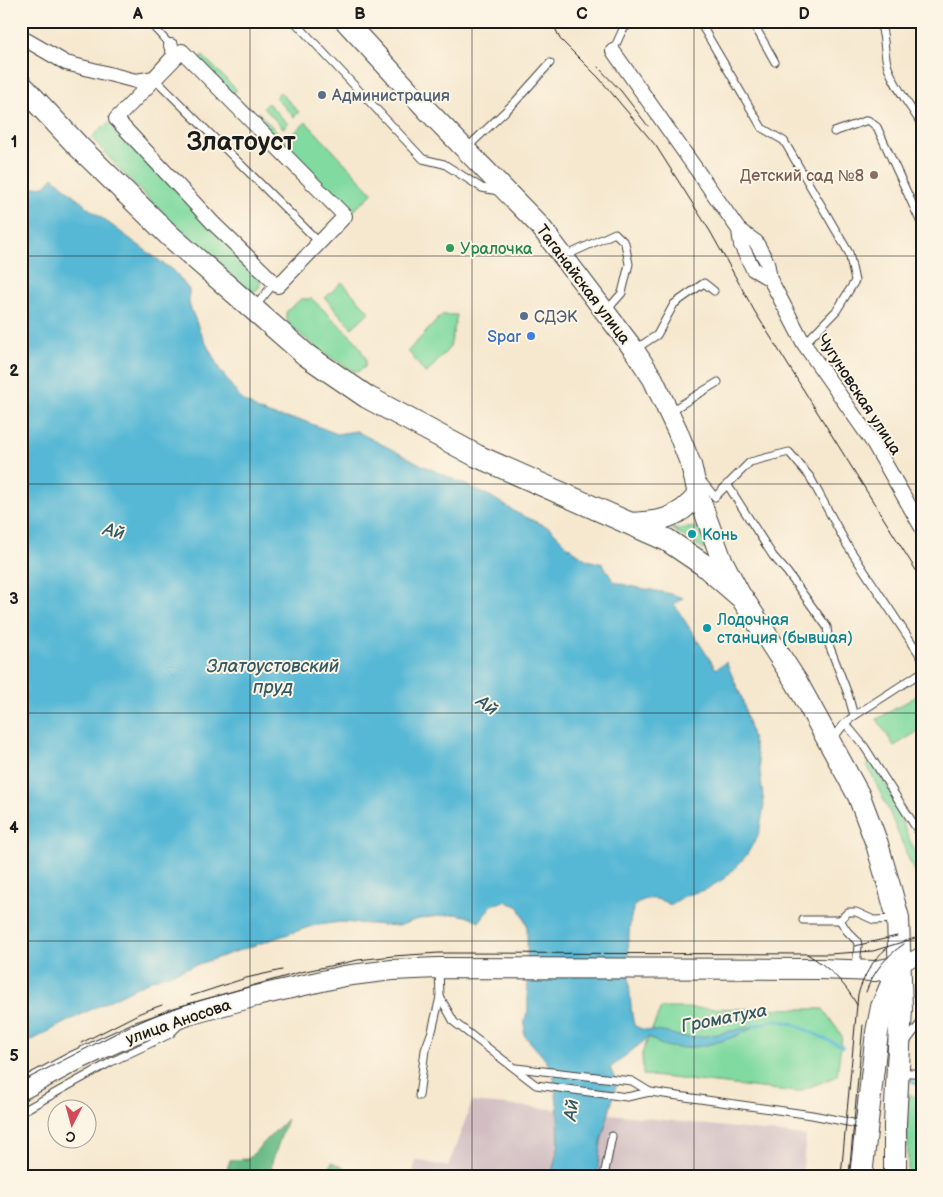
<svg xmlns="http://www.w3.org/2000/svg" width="943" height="1197" viewBox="0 0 943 1197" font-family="'Balsamiq Sans',sans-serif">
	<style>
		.industrial { fill: #d2bec2 }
		.green { fill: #81daa0; stroke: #4e7b5e }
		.forest { fill: #68ba86; stroke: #426b51 }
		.water { fill: #57b8d5; stroke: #3a6a78 }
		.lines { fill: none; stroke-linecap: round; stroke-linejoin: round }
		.stream { stroke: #57b8d5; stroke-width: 3 }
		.lane-casing { stroke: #3d3b37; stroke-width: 9 }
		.street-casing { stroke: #3d3b37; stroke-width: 16 }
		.secondary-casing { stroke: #3d3b37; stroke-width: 22 }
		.primary-casing { stroke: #3d3b37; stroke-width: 24 }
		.lane { stroke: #fff; stroke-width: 7 }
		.street { stroke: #fff; stroke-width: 14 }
		.secondary { stroke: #fff; stroke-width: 20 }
		.primary { stroke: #fff; stroke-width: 22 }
		.tram { stroke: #1c1c1c; stroke-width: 1 }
		.grid { fill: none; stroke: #1c1c1c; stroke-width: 1; stroke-opacity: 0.55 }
		.service-dot { fill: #5c6f8a; stroke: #fcf5e5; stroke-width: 2 }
		.education-dot { fill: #8d6e63; stroke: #fcf5e5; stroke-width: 2 }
		.leisure-dot { fill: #2e9e5b; stroke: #fcf5e5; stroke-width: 2 }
		.shop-dot { fill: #3f7fe0; stroke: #fcf5e5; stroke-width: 2 }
		.culture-dot { fill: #0f9aa8; stroke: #fcf5e5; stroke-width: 2 }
		.labels { text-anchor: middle; stroke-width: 4; stroke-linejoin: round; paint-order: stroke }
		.service-label { font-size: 16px; fill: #4e5e75; stroke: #fcf5e5; text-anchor: start }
		.education-label { font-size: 16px; fill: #785e54; stroke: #fcf5e5; text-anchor: end }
		.leisure-label { font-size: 16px; fill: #27864d; stroke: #fcf5e5; text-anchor: start }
		.street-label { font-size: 16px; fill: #1c1c1c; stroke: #fcf5e5 }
		.shop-label { font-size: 16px; fill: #366cbe; stroke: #fcf5e5; text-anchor: end }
		.culture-label { font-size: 16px; fill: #0d838f; stroke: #fcf5e5; text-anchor: start }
		.water-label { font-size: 18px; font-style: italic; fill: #345a66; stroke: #fcf5e5 }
		.town-label { font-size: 26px; font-weight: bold; fill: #1c1c1c; stroke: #fcf5e5 }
		.neatline { fill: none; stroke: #1c1c1c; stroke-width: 2 }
		.grid-label { font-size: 16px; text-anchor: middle; font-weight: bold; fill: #1c1c1c }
	</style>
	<rect width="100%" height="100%" fill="#fcf5e5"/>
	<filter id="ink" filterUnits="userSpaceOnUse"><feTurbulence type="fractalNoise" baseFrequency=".02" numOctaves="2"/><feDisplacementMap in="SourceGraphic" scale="10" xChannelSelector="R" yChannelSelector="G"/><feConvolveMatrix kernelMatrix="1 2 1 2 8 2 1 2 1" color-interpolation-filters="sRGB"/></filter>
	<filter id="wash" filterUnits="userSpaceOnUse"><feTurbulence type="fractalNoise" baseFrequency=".0096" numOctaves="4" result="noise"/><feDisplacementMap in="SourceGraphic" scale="20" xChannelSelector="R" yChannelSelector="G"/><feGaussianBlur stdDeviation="1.12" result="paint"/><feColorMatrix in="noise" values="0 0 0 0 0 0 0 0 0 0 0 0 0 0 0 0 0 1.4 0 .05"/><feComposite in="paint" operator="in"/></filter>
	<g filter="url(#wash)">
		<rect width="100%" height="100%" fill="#f6e8cf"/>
		<path class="industrial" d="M472 1102 620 1115 806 1136 802 1176H412L416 1160 448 1167Z"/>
		<g class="green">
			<path d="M203 56 237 90 232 94 198 60Z"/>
			<path d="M280 92 299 112 294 117 275 97Z"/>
			<path d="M268 103 288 124 283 128 263 107Z"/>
			<path d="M258 112 278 133 274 137 254 116Z"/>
			<path d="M306 122 373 193 349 215 281 145Z"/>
			<path d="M110 123 115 125 261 278 259 288 255 291H249C194 243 139 194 92 138L101 128Z"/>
			<path d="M342 282 369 312 352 328 325 298Z"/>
			<path d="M301 299H312L356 341 366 359 365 367 357 372C342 367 299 336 289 324 287 321 286 316 286 312Z"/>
			<path d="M442 315H457L450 347 426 374 408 351Z"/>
			<path d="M699 527 709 552 672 529Z"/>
			<path d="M922 693V729L894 746 877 719Z"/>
			<path d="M872 761 886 784 922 869V891L889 811 867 765Z"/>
			<path d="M661 1008 823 1009 842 1036 837 1076 797 1092 643 1075 642 1053Z"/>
			<path d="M907 1093 922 1100V1176H908Z"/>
		</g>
		<g class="forest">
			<path d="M287 1119 272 1162 271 1176H225L230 1160 248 1159Z"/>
			<path d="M332 1162 359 1176H326Z"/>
		</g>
		<path class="water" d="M53 177 87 207 176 273 189 290V304L201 334 220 370 241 399 260 411 275 416 304 421 337 434 356 431 424 466 490 496 517 513 550 528 570 548 587 560 603 564 613 581C636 590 660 589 683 598L674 604 716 669 726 662 742 698 759 763 764 806 759 833 746 856 725 878 705 890 686 895 670 905C660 898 644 895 635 906 624 920 629 1007 634 1025 644 1032 652 1030 663 1032 671 1033 678 1037 686 1037 708 1038 732 1030 755 1026 734 1040 687 1054 662 1045 658 1044 653 1039 649 1037L610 1068 617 1083 601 1142 597 1176H551L559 1144 558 1111 554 1078 546 1060 524 1035C525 1026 524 1018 528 1011L527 925 519 907 505 901 492 905 479 922 466 916 456 914 424 918 411 921 399 926 340 922 312 926 151 980 70 1020 21 1046V189L45 186Z"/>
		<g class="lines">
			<g class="stream">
				<path d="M753 1026 777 1020 793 1024 843 1047"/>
				<path d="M911 1081 922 1086"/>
			</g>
		</g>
	</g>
	<g filter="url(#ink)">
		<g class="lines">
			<defs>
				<g id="lane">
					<path d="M148 21 171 46"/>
					<path d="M294 21 423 159 444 164 482 188 498 191"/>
					<path d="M699 21 762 128 784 141 849 253 855 281 837 310 804 344"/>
					<path d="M752 21 775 62"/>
					<path d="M878 21C886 30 883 53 888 67 895 87 910 106 922 125"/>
					<path d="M613 51 623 29 634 21"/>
					<path d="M154 78 317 240 313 243"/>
					<path d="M834 132 868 120 877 127 922 225"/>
					<path d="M468 149 474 141 515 102 550 63"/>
					<path d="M565 256 615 233 625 243 629 264 622 293 607 310"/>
					<path d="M254 308 276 281"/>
					<path d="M634 350 657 335 674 304 704 283 714 291"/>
					<path d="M669 412 718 382"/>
					<path d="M702 481 715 497 750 462 789 452 810 477 847 545 922 658"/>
					<path d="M727 484 773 556 787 572 827 627 829 645 848 694 854 716"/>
					<path d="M845 723 864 746 922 837"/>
					<path d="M832 740 845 723 854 716 922 672"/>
					<path d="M803 920H840L848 912H856L874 920 895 919"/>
					<path d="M840 920 847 931 857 941 858 945 856 968"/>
					<path d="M440 997 454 1022 536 1085 627 1097 650 1092 812 1115 863 1125"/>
					<path d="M906 1042 922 1021"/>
					<path d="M516 1068 632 1081 650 1092"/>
					<path d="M901 1072 922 1074"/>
					<path d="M419 1096 425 1050 432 1031 440 997 439 969"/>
					<path d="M21 1112 111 1062 170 1034 179 1025"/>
					<path d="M604 1176 612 1136"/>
				</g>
				<g id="street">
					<path d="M21 37 66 63 136 81 154 78 175 55 171 46"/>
					<path d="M182 51 345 216 278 286 213 223 116 119Z"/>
					<path d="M613 51 739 230 741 245 753 269 770 279 804 344 874 444 922 528"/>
					<path d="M739 230 756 242 767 262 770 279"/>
					<path d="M899 966 922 954"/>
				</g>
				<g id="secondary">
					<path d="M345 21 428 111 540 226 634 350 653 379 677 430 691 465 698 494 721 558 740 594"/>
					<path d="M626 523C657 522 679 520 698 494"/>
					<path d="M21 1090 75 1061 136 1033 188 1015 256 996 344 976 392 970 438 968 819 969 875 971 899 966"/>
				</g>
				<g id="primary">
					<path d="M21 85 78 146 170 236 306 355 367 397 477 456 667 540 704 565 742 598 797 683 859 796 877 844 890 889 898 918 901 1009 895 1124V1176"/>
					<path d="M861 1176 877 1032 882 1007 897 972"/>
				</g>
			</defs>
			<use href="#lane" class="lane-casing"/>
			<use href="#street" class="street-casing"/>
			<use href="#secondary" class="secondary-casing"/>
			<use href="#primary" class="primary-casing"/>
			<use href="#lane" class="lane"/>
			<use href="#street" class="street"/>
			<use href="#secondary" class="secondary"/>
			<use href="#primary" class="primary"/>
			<g class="tram">
				<path d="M552 21 560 39 599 78 656 146 710 231 755 312 922 580"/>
				<path d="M598 67 621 91 648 126"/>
				<path d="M855 946 897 936"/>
				<path d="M807 954C829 967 845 983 857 1005"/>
				<path d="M866 992C873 972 886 956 904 944"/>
				<path d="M191 996 246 978 282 970"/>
				<path d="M81 1043 140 1013 162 1005"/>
				<path d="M21 1082 128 1027 170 1009 301 972 358 960 393 956 439 953 829 954 873 951 922 936"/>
				<path d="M841 1176 858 994C864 976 872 960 887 948"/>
				<path d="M849 1176 863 1025"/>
			</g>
		</g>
	</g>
	<path class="grid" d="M250 21V1176M472 21V1176M694 21V1176M21 256H922M21 484H922M21 713H922M21 941H922"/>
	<g class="service-dot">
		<circle cx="322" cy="95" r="5"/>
		<circle cx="524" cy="316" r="5"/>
	</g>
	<circle class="education-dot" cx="874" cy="175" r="5"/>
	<circle class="leisure-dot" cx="450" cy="248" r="5"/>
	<circle class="shop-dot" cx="531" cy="336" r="5"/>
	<g class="culture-dot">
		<circle cx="692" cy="534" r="5"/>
		<circle cx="707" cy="628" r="5"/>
	</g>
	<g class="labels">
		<g class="service-label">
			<text x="332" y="101">Администрация</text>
			<text x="534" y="322">СДЭК</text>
		</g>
		<g class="education-label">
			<text x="864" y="181">Детский сад №8</text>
		</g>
		<g class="leisure-label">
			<text x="460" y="254">Уралочка</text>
		</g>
		<g class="street-label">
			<text transform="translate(584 284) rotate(53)" y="6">Таганайская улица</text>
			<text transform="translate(860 394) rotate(57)" y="6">Чугуновская улица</text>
			<text transform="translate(178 1021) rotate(-19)" y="6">улица Аносова</text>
		</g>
		<g class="shop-label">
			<text x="521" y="342">Spar</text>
		</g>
		<g class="culture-label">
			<text x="702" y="540">Конь</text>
			<text x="717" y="625">Лодочная<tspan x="717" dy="18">станция (бывшая)</tspan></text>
		</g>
		<g class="water-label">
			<text transform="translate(114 531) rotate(14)" y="6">Ай</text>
			<text x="273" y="672">Златоустовский<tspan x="273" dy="21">пруд</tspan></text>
			<text transform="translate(487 705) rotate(37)" y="6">Ай</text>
			<text transform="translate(724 1018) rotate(-11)" y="6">Громатуха</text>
			<text transform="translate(571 1110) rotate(-83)" y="6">Ай</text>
		</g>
		<g class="town-label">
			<text x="241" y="150">Златоуст</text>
		</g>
	</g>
	<rect width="943" height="1197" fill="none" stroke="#fcf5e5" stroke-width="55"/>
	<g transform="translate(72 1124) rotate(186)"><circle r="24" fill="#fcf5e5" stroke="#a29e95"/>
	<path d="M0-4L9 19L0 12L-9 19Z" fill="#d1495b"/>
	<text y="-8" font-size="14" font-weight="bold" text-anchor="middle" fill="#1c1c1c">С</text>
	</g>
	<rect x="28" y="28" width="888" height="1142" class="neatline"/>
	<g class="grid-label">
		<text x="138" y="19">A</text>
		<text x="360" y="19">B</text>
		<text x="582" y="19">C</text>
		<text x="804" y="19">D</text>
		<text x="14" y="147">1</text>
		<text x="14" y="376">2</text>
		<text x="14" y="604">3</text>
		<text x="14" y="833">4</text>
		<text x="14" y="1061">5</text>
	</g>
</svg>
